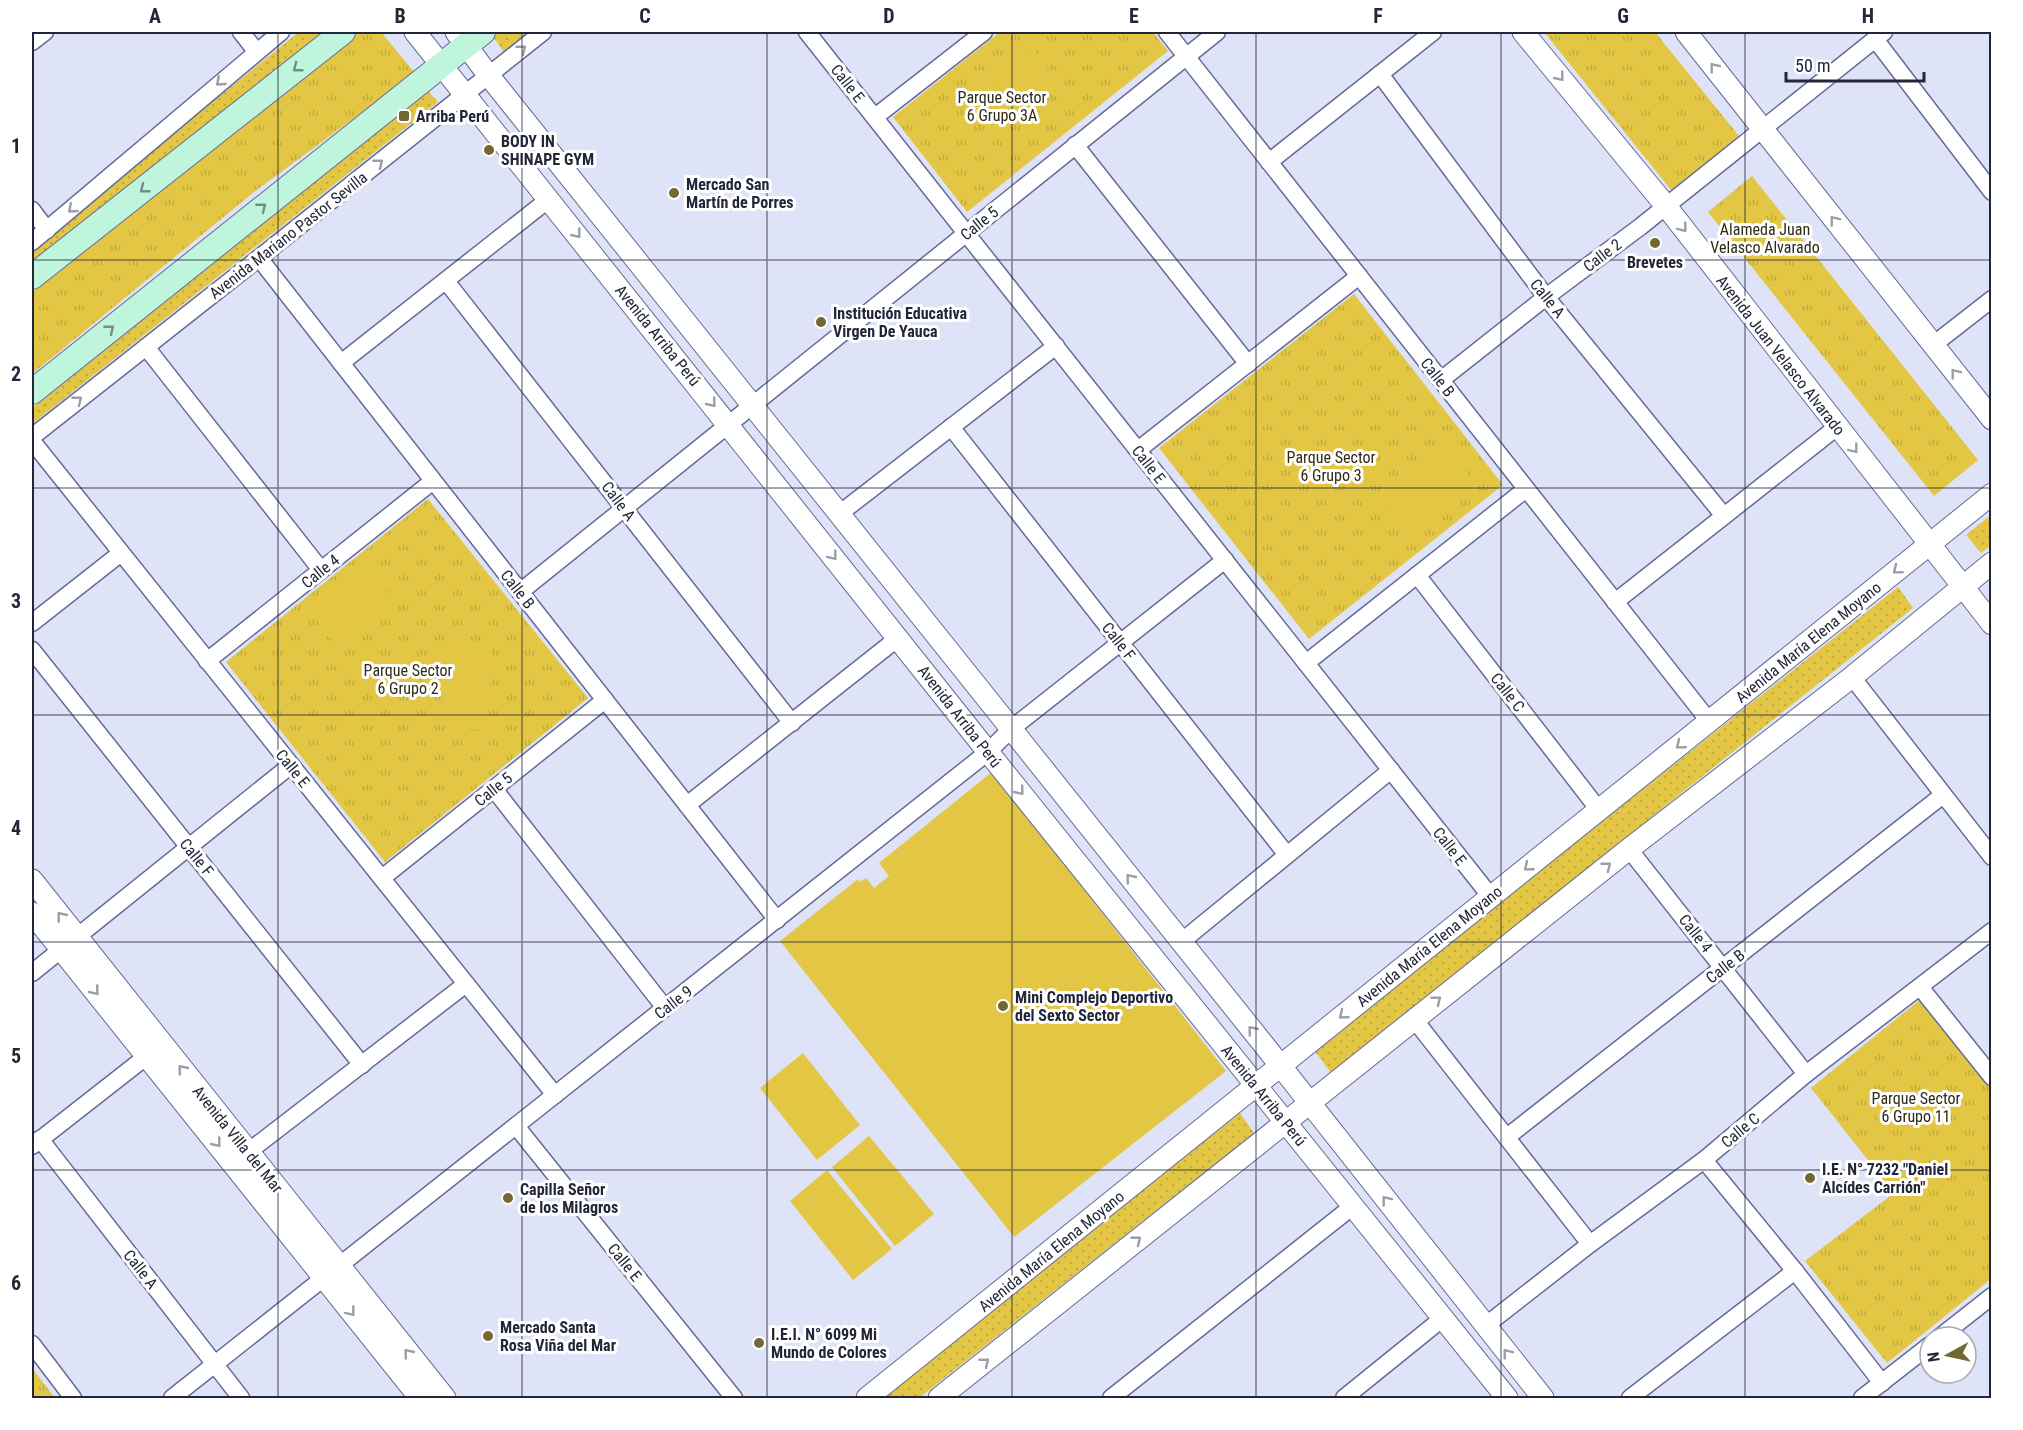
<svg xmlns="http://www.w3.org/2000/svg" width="2023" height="1430" viewBox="0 0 2023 1430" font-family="'Roboto Condensed',sans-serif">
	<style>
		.grass { fill: url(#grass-dots) }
		.park { fill: url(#park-tufts) }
		.pitch { fill: #e3c744 }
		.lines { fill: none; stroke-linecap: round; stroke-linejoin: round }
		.minor-casing { stroke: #646b97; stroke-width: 19 }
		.tertiary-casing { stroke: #646b97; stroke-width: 23 }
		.secondary-casing { stroke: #646b97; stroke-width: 26 }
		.minor { stroke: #fff; stroke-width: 16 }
		.tertiary { stroke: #fff; stroke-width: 21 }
		.secondary { stroke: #c0f5dd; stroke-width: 24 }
		.oneway { stroke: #9c9da6 }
		.oneway2 { stroke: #728e8b }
		.grid { fill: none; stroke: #232639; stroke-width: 1.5; stroke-opacity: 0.55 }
		.poi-dot { fill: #736734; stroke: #fff; stroke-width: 2 }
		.labels { text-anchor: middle; stroke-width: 6; stroke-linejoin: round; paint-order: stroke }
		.street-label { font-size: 16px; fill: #232639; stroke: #fff }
		.park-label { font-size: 16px; fill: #2f2a12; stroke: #fff }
		.poi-label { font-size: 16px; font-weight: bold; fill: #232639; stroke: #fff; text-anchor: start }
		.neatline { fill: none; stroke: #232639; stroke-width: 2 }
		.grid-label { font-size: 20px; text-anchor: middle; font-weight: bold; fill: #232639 }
	</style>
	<defs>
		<pattern id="grass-dots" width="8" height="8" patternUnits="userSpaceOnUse" patternTransform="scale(1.5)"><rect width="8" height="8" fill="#e3c744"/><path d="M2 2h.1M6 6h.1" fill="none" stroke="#c2ab3c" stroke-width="1.8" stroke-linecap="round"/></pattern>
		<pattern id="park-tufts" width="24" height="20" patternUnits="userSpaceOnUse" patternTransform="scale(1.5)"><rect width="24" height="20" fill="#e3c744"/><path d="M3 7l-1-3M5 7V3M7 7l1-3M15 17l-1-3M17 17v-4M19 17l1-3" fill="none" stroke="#c2ab3c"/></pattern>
	</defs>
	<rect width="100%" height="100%" fill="#dfe3f7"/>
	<g class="grass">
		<path d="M299 32H324L32 265V247Z"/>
		<path d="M500 32H531L505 53 493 37Z"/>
		<path d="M427 90 438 102 32 424V408Z"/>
		<path d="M1991 515V545L1981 553 1966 535Z"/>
		<path d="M1898 587 1913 608 1331 1073 1314 1050Z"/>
		<path d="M1240 1113 1254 1133 919 1398H882Z"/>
	</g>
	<g class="park">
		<path d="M359 32H381L415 73 254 192 32 374V292Z"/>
		<path d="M1000 32H1153L1168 51 967 212 893 117Z"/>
		<path d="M1544 32H1655L1739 136 1672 191Z"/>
		<path d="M1752 176 1978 460 1934 496 1708 212Z"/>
		<path d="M1354 294 1503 485 1309 639 1159 448Z"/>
		<path d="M428 499 588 698 385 862 226 662Z"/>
		<path d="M1922 998 1991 1089V1279L1887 1363 1805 1261 1894 1193 1811 1088Z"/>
		<path d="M32 1368 55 1398H32Z"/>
	</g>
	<g class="pitch">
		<path d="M1033 49 1061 85 1002 133 973 98Z"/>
		<path d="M1445 444 1473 480 1409 530 1381 493Z"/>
		<path d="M370 566 394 599 336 644 311 612Z"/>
		<path d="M448 645 493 650 485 730 440 725Z"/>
		<path d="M992 772 1226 1071 1014 1237 780 941 858 879 860 882 866 878 874 888 889 876 879 863Z"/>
		<path d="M803 1053 860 1125 817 1160 760 1088Z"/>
		<path d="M869 1136 934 1214 895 1246 832 1167Z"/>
		<path d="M827 1170 892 1249 853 1280 790 1201Z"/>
		<path d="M1991 1198V1236L1973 1214Z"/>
	</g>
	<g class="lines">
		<defs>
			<g id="minor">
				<path d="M241 32 256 51"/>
				<path d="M807 32 1491 897"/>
				<path d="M1167 32 1709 721"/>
				<path d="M1875 39 1992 192"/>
				<path d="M32 42 45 32"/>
				<path d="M1380 74 1546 297 1724 516"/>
				<path d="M875 117 984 32"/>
				<path d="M1075 145 1248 364"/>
				<path d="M1269 162 1433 32"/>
				<path d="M32 210 47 230"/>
				<path d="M32 242 281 32"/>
				<path d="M259 258 777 920"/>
				<path d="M446 281 792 723"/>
				<path d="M1933 345 1992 299"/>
				<path d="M146 347 321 570"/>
				<path d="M341 363 549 199"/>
				<path d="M1441 380 1546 297 1640 227 1884 32"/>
				<path d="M951 427 1287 855"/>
				<path d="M32 437 259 258 543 32"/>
				<path d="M32 441 555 1095"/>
				<path d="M1138 450 1359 276"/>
				<path d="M839 514 1056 346"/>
				<path d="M1417 575 1599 810"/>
				<path d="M520 592 1217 32"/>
				<path d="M1615 602 1837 427"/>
				<path d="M32 623 121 553"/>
				<path d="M32 650 362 1065"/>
				<path d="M207 661 433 481"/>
				<path d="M1306 663 1526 489"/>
				<path d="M1852 677 1992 857"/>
				<path d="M494 789 665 1008"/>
				<path d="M687 805 898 638"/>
				<path d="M1629 849 1806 1074"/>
				<path d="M382 878 605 700"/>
				<path d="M1181 942 1391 770"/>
				<path d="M32 973 291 765"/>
				<path d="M1920 987 1992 1077"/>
				<path d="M1414 1019 1590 1244"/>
				<path d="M516 1126 734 1398"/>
				<path d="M1507 1137 1943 795"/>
				<path d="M40 1139 241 1398"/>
				<path d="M32 1146 147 1056"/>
				<path d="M248 1152 466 984"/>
				<path d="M1704 1160 1795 1271 1882 1383"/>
				<path d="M1485 1326 1590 1244 1704 1160 1806 1074 1992 931"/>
				<path d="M1940 1337 1992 1296"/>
				<path d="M32 1344 73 1398"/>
				<path d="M172 1398 988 752 1011 729 1225 560"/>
				<path d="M1111 1398 1353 1206"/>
				<path d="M1344 1398 1443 1318"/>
				<path d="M1630 1398 1795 1271"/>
				<path d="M1862 1398 1930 1345"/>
			</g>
			<g id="tertiary">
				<path d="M415 32 988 752 1507 1398"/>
				<path d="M456 32 489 76 1272 1055 1543 1398"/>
				<path d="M1523 32 1666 206 1992 624"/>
				<path d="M1686 32 1992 419"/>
				<path d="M32 880 445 1398"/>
				<path d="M32 913 420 1398"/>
				<path d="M867 1398 1992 494"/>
				<path d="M939 1398 1629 849 1852 677 1992 563"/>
			</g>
			<g id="secondary">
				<path d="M32 277 343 32"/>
				<path d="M32 392 483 32"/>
			</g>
		</defs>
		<use href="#minor" class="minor-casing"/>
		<use href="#tertiary" class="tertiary-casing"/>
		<use href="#secondary" class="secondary-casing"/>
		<use href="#minor" class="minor"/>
		<use href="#tertiary" class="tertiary"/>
		<use href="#secondary" class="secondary"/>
	</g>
	<defs><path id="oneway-chevron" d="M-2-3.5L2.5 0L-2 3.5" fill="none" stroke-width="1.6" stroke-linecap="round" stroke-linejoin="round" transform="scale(1.5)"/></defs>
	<g class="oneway">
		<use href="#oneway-chevron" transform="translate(522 49) rotate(-39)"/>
		<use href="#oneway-chevron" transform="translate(1714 67) rotate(-128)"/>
		<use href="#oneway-chevron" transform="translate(1560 77) rotate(51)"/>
		<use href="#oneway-chevron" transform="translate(220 82) rotate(139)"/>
		<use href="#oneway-chevron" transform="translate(379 163) rotate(-39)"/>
		<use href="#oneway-chevron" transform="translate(72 209) rotate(139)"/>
		<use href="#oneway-chevron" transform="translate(1834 220) rotate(-128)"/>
		<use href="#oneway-chevron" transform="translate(1683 228) rotate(52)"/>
		<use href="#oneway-chevron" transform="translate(577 234) rotate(51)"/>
		<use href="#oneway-chevron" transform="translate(1955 373) rotate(-128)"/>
		<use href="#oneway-chevron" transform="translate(78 400) rotate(-38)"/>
		<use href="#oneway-chevron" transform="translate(712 403) rotate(51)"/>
		<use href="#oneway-chevron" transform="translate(1854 449) rotate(52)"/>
		<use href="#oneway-chevron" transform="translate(833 556) rotate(52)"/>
		<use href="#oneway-chevron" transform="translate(1897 570) rotate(141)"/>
		<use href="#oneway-chevron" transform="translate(1680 745) rotate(141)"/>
		<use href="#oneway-chevron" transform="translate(1020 791) rotate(51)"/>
		<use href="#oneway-chevron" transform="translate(1607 866) rotate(-38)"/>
		<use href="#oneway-chevron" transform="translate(1528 867) rotate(141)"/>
		<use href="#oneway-chevron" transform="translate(1130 878) rotate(-129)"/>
		<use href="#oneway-chevron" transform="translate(61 916) rotate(-129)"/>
		<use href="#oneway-chevron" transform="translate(95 991) rotate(51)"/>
		<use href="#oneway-chevron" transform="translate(1437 1000) rotate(-38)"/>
		<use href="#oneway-chevron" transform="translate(1343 1015) rotate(141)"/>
		<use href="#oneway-chevron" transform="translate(1252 1030) rotate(-129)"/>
		<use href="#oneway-chevron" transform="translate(182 1069) rotate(-129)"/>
		<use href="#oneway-chevron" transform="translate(217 1143) rotate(51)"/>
		<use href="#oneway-chevron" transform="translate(1386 1200) rotate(-128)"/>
		<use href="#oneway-chevron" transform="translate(1137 1240) rotate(-39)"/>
		<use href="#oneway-chevron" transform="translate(351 1312) rotate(52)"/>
		<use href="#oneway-chevron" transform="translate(408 1353) rotate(-129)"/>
		<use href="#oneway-chevron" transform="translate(1507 1353) rotate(-128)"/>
		<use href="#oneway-chevron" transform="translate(985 1362) rotate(-39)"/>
	</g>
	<g class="oneway2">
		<use href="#oneway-chevron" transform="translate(297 68) rotate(142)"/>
		<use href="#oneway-chevron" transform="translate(144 189) rotate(142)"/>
		<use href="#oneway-chevron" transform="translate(262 207) rotate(-39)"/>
		<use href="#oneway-chevron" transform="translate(110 329) rotate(-39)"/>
	</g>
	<path class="grid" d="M278 32V1398M522 32V1398M767 32V1398M1012 32V1398M1256 32V1398M1501 32V1398M1745 32V1398M32 260H1992M32 488H1992M32 715H1992M32 942H1992M32 1170H1992"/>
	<g class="poi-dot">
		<rect x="398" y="110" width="12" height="12" rx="3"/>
		<circle cx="489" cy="150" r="6"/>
		<circle cx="674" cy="193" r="6"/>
		<circle cx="1655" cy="243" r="6"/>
		<circle cx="821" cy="322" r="6"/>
		<circle cx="1003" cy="1006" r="6"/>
		<circle cx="1810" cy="1178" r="6"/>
		<circle cx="508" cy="1198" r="6"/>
		<circle cx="488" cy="1336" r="6"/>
		<circle cx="759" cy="1343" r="6"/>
	</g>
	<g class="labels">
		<g class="street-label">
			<text transform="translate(848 83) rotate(52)" y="6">Calle E</text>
			<text transform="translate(979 223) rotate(-39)" y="6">Calle 5</text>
			<text transform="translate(288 235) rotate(-38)" y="6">Avenida Mariano Pastor Sevilla</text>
			<text transform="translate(1602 255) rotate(-37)" y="6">Calle 2</text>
			<text transform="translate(1548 298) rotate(51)" y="6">Calle A</text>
			<text transform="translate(658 335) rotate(51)" y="6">Avenida Arriba Perú</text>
			<text transform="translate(1781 355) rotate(52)" y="6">Avenida Juan Velasco Alvarado</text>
			<text transform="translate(1438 377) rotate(52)" y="6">Calle B</text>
			<text transform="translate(1149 464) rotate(52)" y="6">Calle E</text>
			<text transform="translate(619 501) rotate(53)" y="6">Calle A</text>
			<text transform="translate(320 571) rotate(-39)" y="6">Calle 4</text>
			<text transform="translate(518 589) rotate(52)" y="6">Calle B</text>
			<text transform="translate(1119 641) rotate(52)" y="6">Calle F</text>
			<text transform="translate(1808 642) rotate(-39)" y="6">Avenida María Elena Moyano</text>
			<text transform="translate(1508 692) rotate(52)" y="6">Calle C</text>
			<text transform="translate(960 716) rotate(52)" y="6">Avenida Arriba Perú</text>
			<text transform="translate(293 768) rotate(51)" y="6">Calle E</text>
			<text transform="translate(493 789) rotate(-39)" y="6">Calle 5</text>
			<text transform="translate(1450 846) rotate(52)" y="6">Calle E</text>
			<text transform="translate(197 857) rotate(51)" y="6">Calle F</text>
			<text transform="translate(1696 933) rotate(52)" y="6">Calle 4</text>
			<text transform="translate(1429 946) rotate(-39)" y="6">Avenida María Elena Moyano</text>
			<text transform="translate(1725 966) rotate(-38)" y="6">Calle B</text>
			<text transform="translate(673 1002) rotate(-38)" y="6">Calle 9</text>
			<text transform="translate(1264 1095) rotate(51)" y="6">Avenida Arriba Perú</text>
			<text transform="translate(1740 1130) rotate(-40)" y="6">Calle C</text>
			<text transform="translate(238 1139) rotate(51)" y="6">Avenida Villa del Mar</text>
			<text transform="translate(1051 1251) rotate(-39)" y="6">Avenida María Elena Moyano</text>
			<text transform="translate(625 1262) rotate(51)" y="6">Calle E</text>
			<text transform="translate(141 1269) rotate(52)" y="6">Calle A</text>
		</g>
		<g class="park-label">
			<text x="1002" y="103">Parque Sector<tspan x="1002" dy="18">6 Grupo 3A</tspan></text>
			<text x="1765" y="235">Alameda Juan<tspan x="1765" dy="18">Velasco Alvarado</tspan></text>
			<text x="1331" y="463">Parque Sector<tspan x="1331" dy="18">6 Grupo 3</tspan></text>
			<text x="408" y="676">Parque Sector<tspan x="408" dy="18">6 Grupo 2</tspan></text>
			<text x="1916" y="1104">Parque Sector<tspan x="1916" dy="18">6 Grupo 11</tspan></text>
		</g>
		<g class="poi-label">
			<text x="416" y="122">Arriba Perú</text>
			<text x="501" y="147">BODY IN<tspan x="501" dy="18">SHINAPE GYM</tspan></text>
			<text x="686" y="190">Mercado San<tspan x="686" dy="18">Martín de Porres</tspan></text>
			<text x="1655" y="268" text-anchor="middle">Brevetes</text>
			<text x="833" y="319">Institución Educativa<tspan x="833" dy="18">Virgen De Yauca</tspan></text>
			<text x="1015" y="1003">Mini Complejo Deportivo<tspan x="1015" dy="18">del Sexto Sector</tspan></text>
			<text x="1822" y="1175">I.E. N° 7232 "Daniel<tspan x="1822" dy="18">Alcídes Carrión"</tspan></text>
			<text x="520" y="1195">Capilla Señor<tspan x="520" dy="18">de los Milagros</tspan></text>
			<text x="500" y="1333">Mercado Santa<tspan x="500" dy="18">Rosa Viña del Mar</tspan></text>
			<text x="771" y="1340">I.E.I. N° 6099 Mi<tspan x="771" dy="18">Mundo de Colores</tspan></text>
		</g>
	</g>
	<rect width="2023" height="1430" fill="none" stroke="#ffffff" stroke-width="66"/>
	<g transform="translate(1948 1355) rotate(262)"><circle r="28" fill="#ffffff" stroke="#a7a8b0" stroke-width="1.5"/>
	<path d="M0-4.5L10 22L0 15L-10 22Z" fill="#736734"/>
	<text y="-9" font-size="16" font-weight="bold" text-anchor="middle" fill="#232639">N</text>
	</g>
	<path d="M1786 72v9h138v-9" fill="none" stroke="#232639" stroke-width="3"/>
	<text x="1795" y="72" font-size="18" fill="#232639" stroke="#ffffff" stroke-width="4.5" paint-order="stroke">50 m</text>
	<rect x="33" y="33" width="1957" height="1364" class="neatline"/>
	<g class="grid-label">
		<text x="155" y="23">A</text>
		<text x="400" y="23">B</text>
		<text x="645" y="23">C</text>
		<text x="889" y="23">D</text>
		<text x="1134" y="23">E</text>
		<text x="1378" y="23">F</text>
		<text x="1623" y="23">G</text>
		<text x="1868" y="23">H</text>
		<text x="16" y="153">1</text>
		<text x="16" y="381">2</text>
		<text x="16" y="608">3</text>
		<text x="16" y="835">4</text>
		<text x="16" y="1063">5</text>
		<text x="16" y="1290">6</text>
	</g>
</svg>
